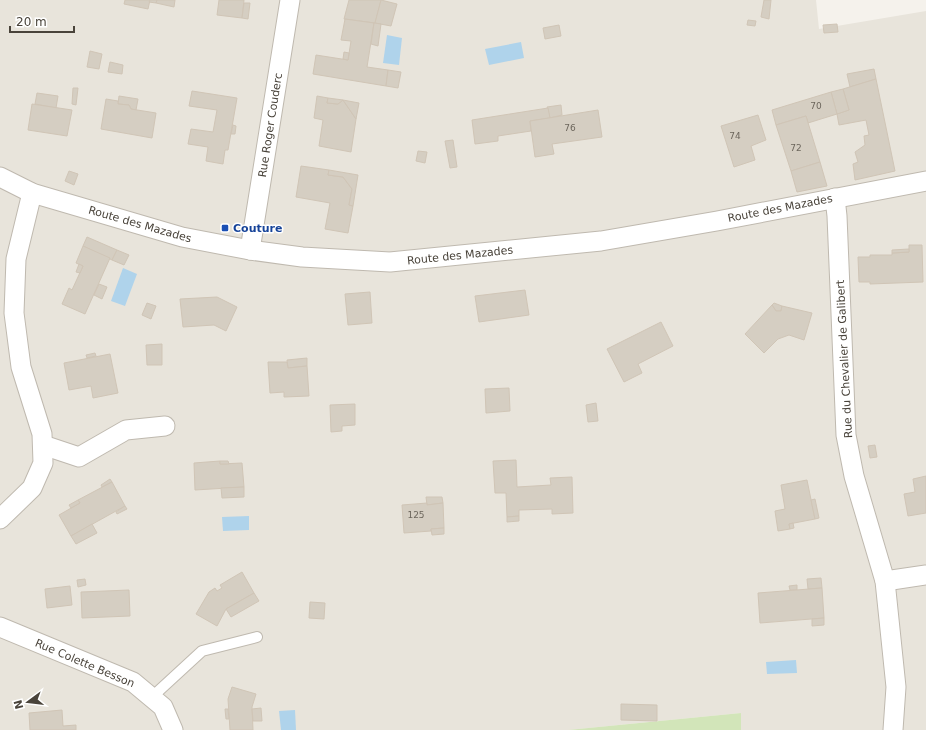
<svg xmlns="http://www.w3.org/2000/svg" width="926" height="730" viewBox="0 0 926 730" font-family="'DejaVu Sans',sans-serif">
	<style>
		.residential { fill: #e8e4db }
		.green { fill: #d2e5b9 }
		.water { fill: #afd3eb }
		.building { fill: #d5cec2; stroke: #d0c5b6 }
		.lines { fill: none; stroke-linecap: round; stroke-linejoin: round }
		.lane-casing { stroke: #bfb9af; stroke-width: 12 }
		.street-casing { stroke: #bfb9af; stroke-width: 21 }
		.lane { stroke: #fff; stroke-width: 10 }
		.street { stroke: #fff; stroke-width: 19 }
		.transit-dot { fill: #1a4fb4; stroke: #fff; stroke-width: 1.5 }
		.labels { text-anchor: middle; stroke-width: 3; stroke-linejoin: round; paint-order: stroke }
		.number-label { font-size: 9px; fill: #6c665c }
		.street-label { font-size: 11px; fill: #49433a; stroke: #fff }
		.transit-label { font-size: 11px; font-weight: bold; fill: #164399; stroke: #fff; text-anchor: start }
	</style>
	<rect width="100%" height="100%" fill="#f5f2ec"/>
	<path class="residential" d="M0 0H816L819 29 926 11V730H741V713L568 730H0Z"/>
	<path class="green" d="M741 713V730H568Z"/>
	<g class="water">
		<path d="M387 35 402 38 399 65 383 63Z"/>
		<path d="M521 42 524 58 489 65 485 49Z"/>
		<path d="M123 268 137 274 125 306 111 301Z"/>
		<path d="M249 516V530L223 531 222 517Z"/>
		<path d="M796 660 797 673 767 674 766 662Z"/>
		<path d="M295 710 296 730H281L279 711Z"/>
	</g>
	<g class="building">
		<path d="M125 0H150L148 9 124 4Z"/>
		<path d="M150 0H157L156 3 149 2Z"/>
		<path d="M157 0H175L174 7 156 3Z"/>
		<path d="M219 0H244L242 18 217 15Z"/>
		<path d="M349 0H381L375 23 344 19Z"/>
		<path d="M381 0 397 4 391 26 375 23Z"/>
		<path d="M764 0H771L769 19 761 17Z"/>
		<path d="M244 3H250L248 19 242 18Z"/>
		<path d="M345 19 374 23 367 67 388 70 386 86 313 74 316 55 348 60 351 41 341 40Z"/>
		<path d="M748 20 756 21 755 26 747 25Z"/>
		<path d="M374 23 381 24 378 46 371 44Z"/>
		<path d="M837 24 838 32 824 33 823 25Z"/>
		<path d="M559 25 561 36 545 39 543 28Z"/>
		<path d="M90 51 102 54 99 69 87 67Z"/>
		<path d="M344 52 349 53 348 60 343 59Z"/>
		<path d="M110 62 123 65 122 74 108 72Z"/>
		<path d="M874 69 876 79 850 87 847 74Z"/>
		<path d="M388 70 401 72 398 88 386 86Z"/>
		<path d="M876 79 895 171 855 180 853 164 858 162 855 152 865 145 864 136 869 135 866 120 839 125 837 114 849 110 843 89Z"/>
		<path d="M73 88H78L76 105 72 104Z"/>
		<path d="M843 89 849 110 837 114 831 92Z"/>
		<path d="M192 91 237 98 228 150H225L223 164 206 161 208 147 188 144 191 129 213 132 217 110 189 106Z"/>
		<path d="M831 92 837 114 808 123 806 116 776 125 772 110Z"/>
		<path d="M37 93 58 96 56 108 35 104Z"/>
		<path d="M119 96 138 99 136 110 131 109 129 105 118 104Z"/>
		<path d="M317 96 328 98 327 103 338 104 343 100 356 119 351 152 319 146 323 120 314 118Z"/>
		<path d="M328 98 343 100 338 104 327 103Z"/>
		<path d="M106 99 118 101V104L129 105 131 109 156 113 152 138 101 129Z"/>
		<path d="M343 100 359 103 356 119Z"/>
		<path d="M32 104 72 110 67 136 28 130Z"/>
		<path d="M561 105 562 115 550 118 547 107Z"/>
		<path d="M548 108 550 118 530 121 531 131 498 136V141L475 144 472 120Z"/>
		<path d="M598 110 602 137 552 144 554 154 535 157 530 121Z"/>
		<path d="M758 115 766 140 751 146 755 160 734 167 721 126Z"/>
		<path d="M806 116 820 162 791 171 776 125Z"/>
		<path d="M233 125 236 126 235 134H231Z"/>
		<path d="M453 140 457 167 450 168 445 141Z"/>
		<path d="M418 151 427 152 425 163 416 161Z"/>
		<path d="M820 162 827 186 797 192 791 171Z"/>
		<path d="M301 166 329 170 328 175 343 177 352 189 349 205 353 206 348 233 325 229 330 203 296 197Z"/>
		<path d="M329 170 358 175 353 206 349 205 352 189 343 177 328 175Z"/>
		<path d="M69 171 78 174 74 185 65 181Z"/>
		<path d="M87 237 117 250 112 260 83 246Z"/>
		<path d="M909 245H922L923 282 870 284V282H859L858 257H870V255H892V253L909 252Z"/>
		<path d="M83 246 110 258 85 314 62 304 69 288 72 290 83 266 76 263Z"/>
		<path d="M909 249V252L892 253V250Z"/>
		<path d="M117 250 129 255 124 265 112 260Z"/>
		<path d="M79 264 83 266 80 273 76 272Z"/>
		<path d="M99 284 107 287 102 299 94 295Z"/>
		<path d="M525 290 529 315 479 322 475 296Z"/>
		<path d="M370 292 372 323 348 325 345 294Z"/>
		<path d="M217 297 237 307 226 331 214 325 183 327 180 299Z"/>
		<path d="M147 303 156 306 151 319 142 315Z"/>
		<path d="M774 303 782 306 781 311H776L772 305Z"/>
		<path d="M772 305 776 311H781L782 306 812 313 804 340 789 335 778 339 764 353 745 334Z"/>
		<path d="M661 322 673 346 638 364 642 373 624 382 607 349Z"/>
		<path d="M162 344V365H147L146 345Z"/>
		<path d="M95 353 96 356 87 358 86 355Z"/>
		<path d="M110 354 118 393 93 398 91 386 69 390 64 363Z"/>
		<path d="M307 358V366L288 368 287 360Z"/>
		<path d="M268 362H287L288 368 307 366 309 396 284 397V392L270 393Z"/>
		<path d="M509 388 510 411 486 413 485 389Z"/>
		<path d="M596 403 598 421 588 422 586 405Z"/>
		<path d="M355 404V425L342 426V431L331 432 330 405Z"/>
		<path d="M875 445 877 457 870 458 868 446Z"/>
		<path d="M516 460 517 487 551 485 550 478 572 477 573 513 552 514V509L519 510V516L507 517 506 493H495L493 461Z"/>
		<path d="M220 461V464L242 463 244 487 195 490 194 463Z"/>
		<path d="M220 461H228L229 464H220Z"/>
		<path d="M926 476V513L908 516 904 494 915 492 913 479Z"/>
		<path d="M110 479 112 482 102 487 101 485Z"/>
		<path d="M807 480 815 519 789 524 790 529 778 531 775 511 785 509 781 485Z"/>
		<path d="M112 482 125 506 71 536 59 515 80 503 78 500Z"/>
		<path d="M244 487V497L222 498 221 488Z"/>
		<path d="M426 497H442L443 503 427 505Z"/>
		<path d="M815 499 819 518 815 519 811 500Z"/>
		<path d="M78 500 80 503 71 508 69 505Z"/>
		<path d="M427 503V505L443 503 444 528 431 529V531L404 533 402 505Z"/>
		<path d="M125 506 127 509 117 514 116 512Z"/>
		<path d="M519 516V521L507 522V517Z"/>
		<path d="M793 523 794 528 790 529 789 524Z"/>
		<path d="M92 524 97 533 76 544 71 536Z"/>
		<path d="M444 528V534L432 535 431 529Z"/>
		<path d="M242 572 254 593 226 609 217 626 196 614 209 592 215 588 217 591 222 588 220 585Z"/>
		<path d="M821 578 822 588 808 589 807 579Z"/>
		<path d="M85 579 86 585 78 587 77 580Z"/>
		<path d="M797 585V590H790L789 586Z"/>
		<path d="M70 586 72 605 47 608 45 589Z"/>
		<path d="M822 588 824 618 760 623 758 593Z"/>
		<path d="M129 590 130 616 82 618 81 592Z"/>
		<path d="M254 593 259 601 231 617 226 609Z"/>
		<path d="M310 602 325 603 324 619 309 618Z"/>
		<path d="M824 618V625L812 626V619Z"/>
		<path d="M232 687 256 694 252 707 253 730H230L228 699Z"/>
		<path d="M621 704 657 705V721L621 720Z"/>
		<path d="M261 708 262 721H253L252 709Z"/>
		<path d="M225 709H228L229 719H226Z"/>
		<path d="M62 710 63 726 76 725V730H30L29 713Z"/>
	</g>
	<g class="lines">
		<defs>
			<path id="lane" d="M152 697 202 651 257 637"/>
			<g id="street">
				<path d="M0 177 32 193 182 237 250 250 302 257 390 262 601 241 717 221 926 181"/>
				<path d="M835 198 837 216 846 435 854 476 885 581 896 687 893 730"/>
				<path d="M250 250 290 0"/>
				<path d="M43 445 79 457 126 430 165 426"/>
				<path d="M0 519 32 488 43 463 42 434 21 367 14 313 16 259 32 193"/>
				<path d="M885 581 926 575"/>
				<path d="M0 627 133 682 163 707 173 730"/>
			</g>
		</defs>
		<use href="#lane" class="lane-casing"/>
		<use href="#street" class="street-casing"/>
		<use href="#lane" class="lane"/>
		<use href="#street" class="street"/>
	</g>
	<rect class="transit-dot" x="221" y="224" width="8" height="8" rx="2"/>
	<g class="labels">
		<g class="number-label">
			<text x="816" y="109">70</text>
			<text x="570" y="131">76</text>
			<text x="735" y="139">74</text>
			<text x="796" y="151">72</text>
			<text x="416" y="518">125</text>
		</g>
		<g class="street-label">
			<text transform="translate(270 125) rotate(-81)" y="4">Rue Roger Couderc</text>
			<text transform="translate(780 208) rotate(-11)" y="4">Route des Mazades</text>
			<text transform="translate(140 224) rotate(16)" y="4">Route des Mazades</text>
			<text transform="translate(460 255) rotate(-6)" y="4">Route des Mazades</text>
			<text transform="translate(844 359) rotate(-93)" y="4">Rue du Chevalier de Galibert</text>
			<text transform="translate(85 663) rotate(23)" y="4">Rue Colette Besson</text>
		</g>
		<g class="transit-label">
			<text x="233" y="232">Couture</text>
		</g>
	</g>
	<g transform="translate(28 702) rotate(255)" stroke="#ffffff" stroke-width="3" paint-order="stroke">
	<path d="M0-3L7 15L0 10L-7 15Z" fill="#49433a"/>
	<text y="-6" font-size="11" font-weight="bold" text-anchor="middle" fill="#49433a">N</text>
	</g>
	<path d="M10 26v6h64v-6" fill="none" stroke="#49433a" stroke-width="2"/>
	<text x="16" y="26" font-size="12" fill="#49433a" stroke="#ffffff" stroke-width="3" paint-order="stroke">20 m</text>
</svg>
